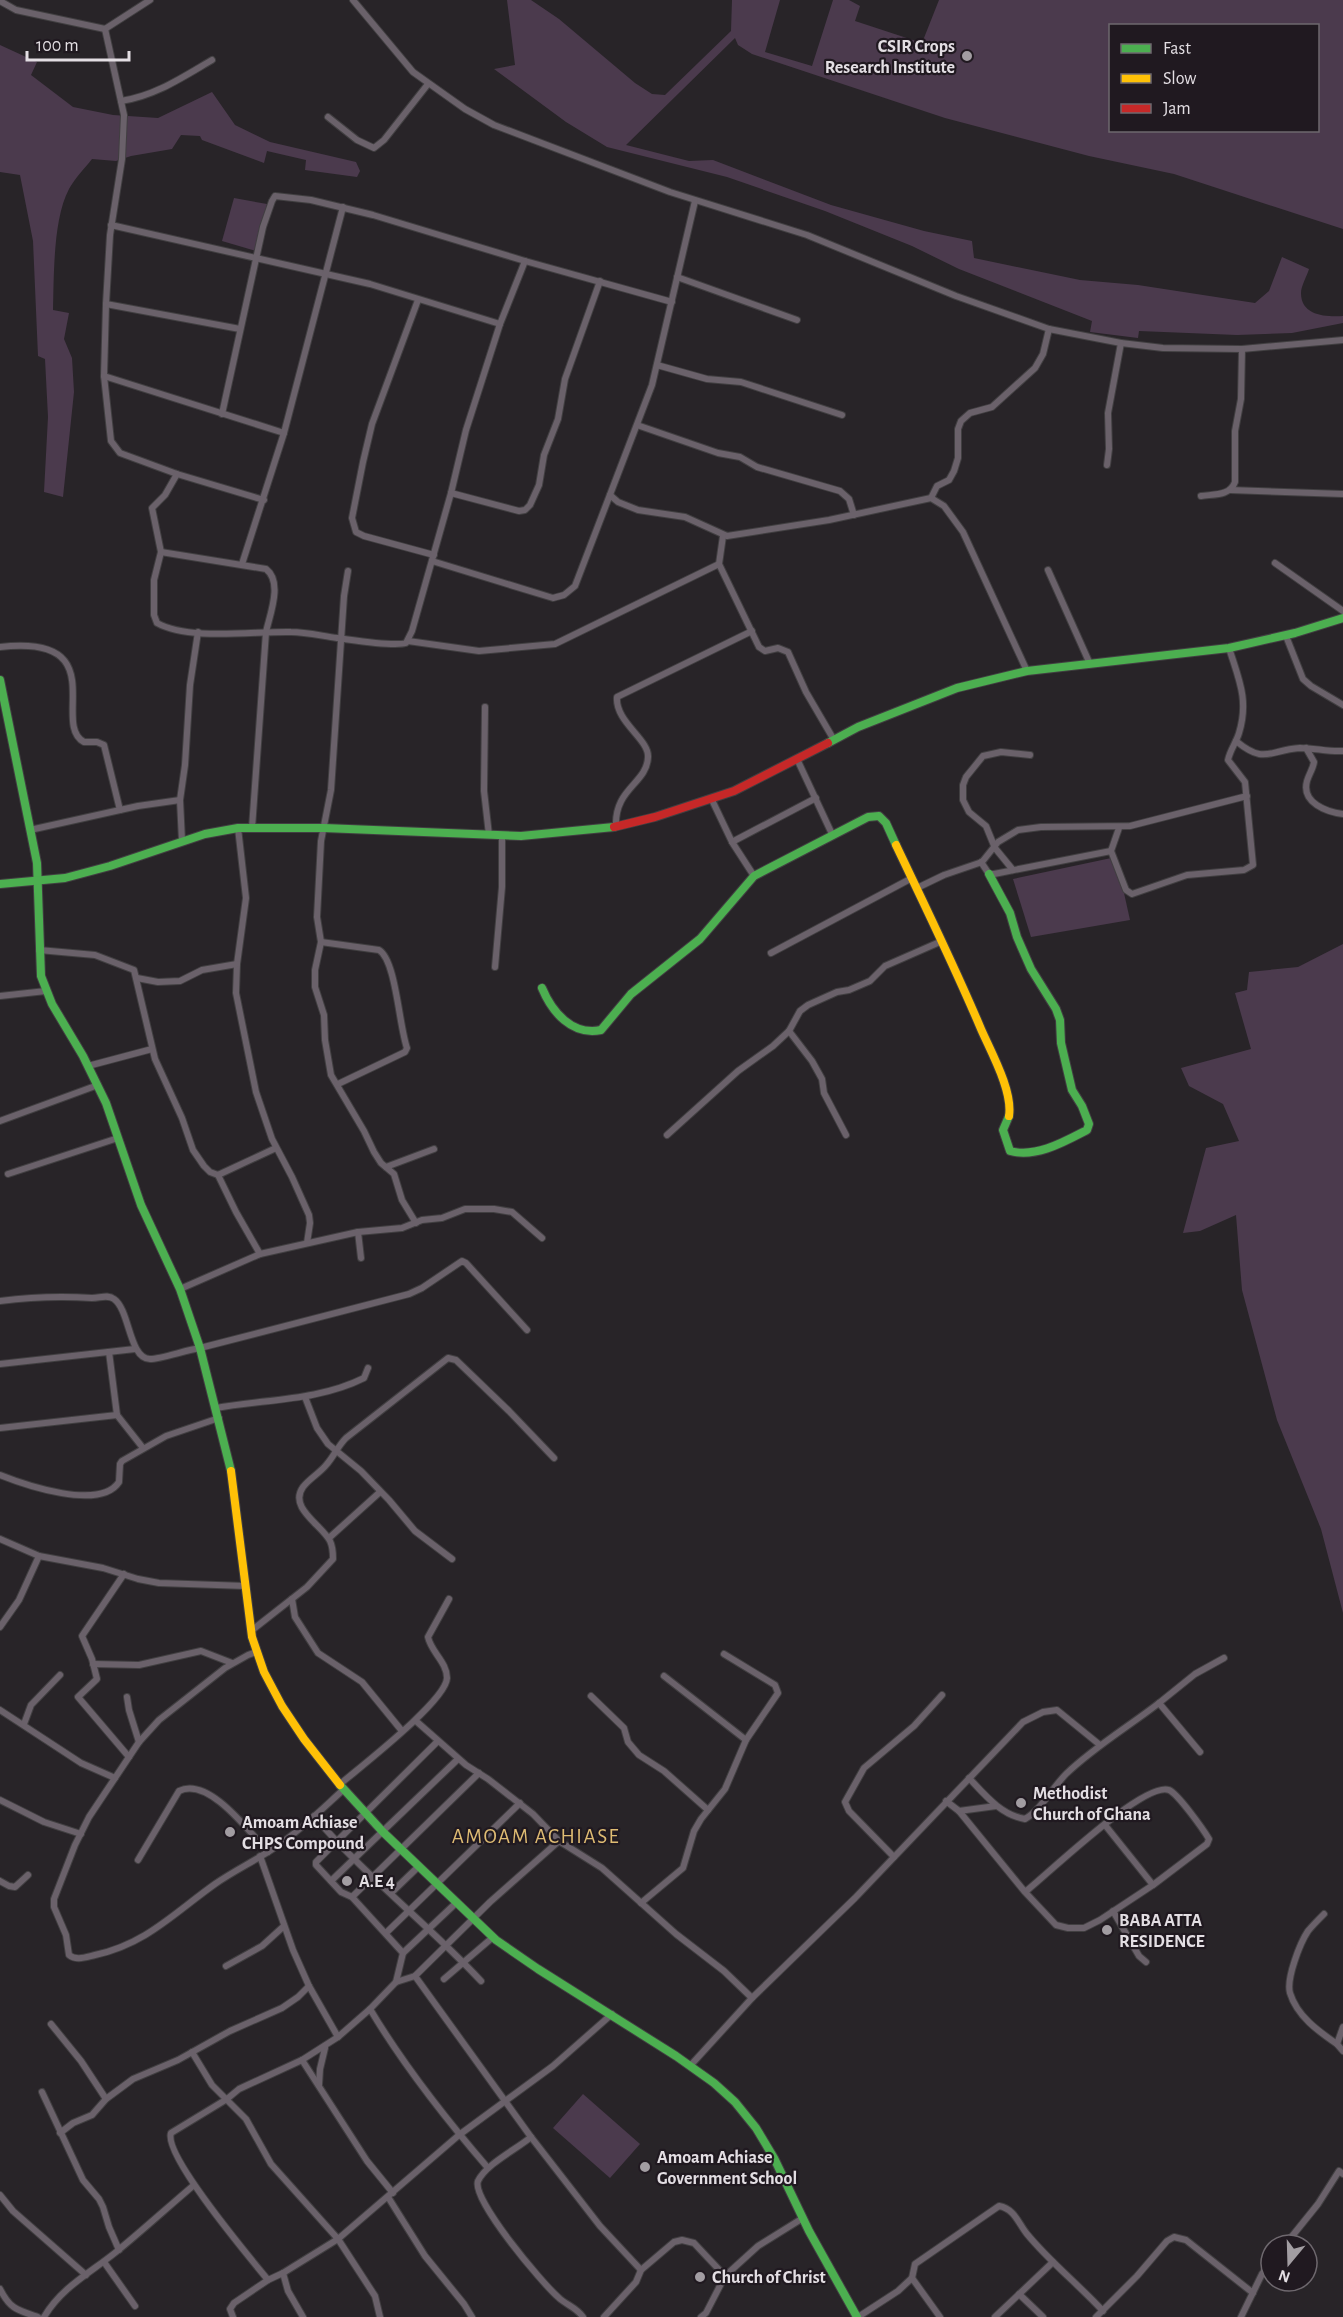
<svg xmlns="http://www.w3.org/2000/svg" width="1343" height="2317" viewBox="0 0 1343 2317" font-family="'Alegreya Sans',sans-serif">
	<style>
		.green { fill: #4b3a4d; fill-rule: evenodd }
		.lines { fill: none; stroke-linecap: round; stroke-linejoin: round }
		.street-casing { stroke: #413f41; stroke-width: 8 }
		.fast-casing { stroke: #413f41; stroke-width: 10 }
		.slow-casing { stroke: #413f41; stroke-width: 10 }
		.jam-casing { stroke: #413f41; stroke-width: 10 }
		.street { stroke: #6a616a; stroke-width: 6 }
		.fast { stroke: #4caf50; stroke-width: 8 }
		.slow { stroke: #ffc107; stroke-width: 8 }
		.jam { stroke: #c62828; stroke-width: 8 }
		.poi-dot { fill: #a29da2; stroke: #201920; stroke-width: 2 }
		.labels { text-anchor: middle; stroke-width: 4.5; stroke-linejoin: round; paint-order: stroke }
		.poi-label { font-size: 18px; font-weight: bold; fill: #e3dee3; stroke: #201920; text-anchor: start }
		.quarter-label { font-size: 21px; letter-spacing: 1.5px; fill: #dfbc73; stroke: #201920 }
	</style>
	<rect width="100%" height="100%" fill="#282428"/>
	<g class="green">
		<path d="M507 0H531L559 19 635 83 652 94 665 95 731 31 732 0H780L765 52 812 66 833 0H849L860 6 855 21 922 43 939 0H1343V229L1174 174 1089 156 945 118 752 54 738 45 735 38 626 145 689 161 713 160 831 205 924 231 972 241 974 258 1080 280 1138 285 1255 303 1269 291 1282 257 1309 269C1307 276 1301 286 1301 293 1301 316 1326 317 1343 316V323L1292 333 1237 335 1139 331 1138 338 1090 332 1092 321 959 269 912 246 825 211 727 177 607 147 566 122 494 69 515 65ZM1110 26H1318V130H1110Z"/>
		<path d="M0 45 37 62 31 75 73 107 113 115 158 118 212 92 235 125 270 142 356 162 360 171 357 177 305 170 306 160 267 151 264 163 202 140 200 136 181 135 172 149 131 156 116 161 92 159C85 168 75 178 69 189 53 219 54 275 53 310L69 313 64 339 72 358 74 392 63 497 44 492 48 417 45 359 38 356 33 241 20 175 0 172Z"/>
		<path d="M234 198 267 204 256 251 222 241Z"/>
		<path d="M1116 857 1130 920 1031 937 1013 879Z"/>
		<path d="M1343 944V1613L1321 1529 1277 1420 1242 1290 1236 1215 1200 1231 1183 1233 1206 1148 1239 1141 1223 1104 1189 1086 1181 1068 1251 1049 1235 993 1247 990 1249 972 1298 967Z"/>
		<path d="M583 2094 640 2144 610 2178 553 2128Z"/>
	</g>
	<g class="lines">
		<defs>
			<g id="street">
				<path d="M353 0 413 72 465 109 494 125 670 192 807 235 956 296 1049 329 1121 343 1163 348 1242 349 1343 340"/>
				<path d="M0 1 16 10 105 29 150 0"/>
				<path d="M105 29 124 115 122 159 110 235 106 304 104 376 111 441 120 453 177 474 264 500"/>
				<path d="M121 101C155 96 183 77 212 60"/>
				<path d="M328 117 357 140 374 148 384 140 428 84"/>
				<path d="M111 225 370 284 500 324"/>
				<path d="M677 277 797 320"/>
				<path d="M418 300 372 424 363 462 352 518 356 532 364 536 434 555"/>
				<path d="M106 304 240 329"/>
				<path d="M657 365 707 379 741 382 842 415"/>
				<path d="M104 376 284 433"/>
				<path d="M222 414 263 227 272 201 275 196 311 200 373 215 525 261 672 302"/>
				<path d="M637 425 718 453 740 457 757 467 840 491 849 499 854 515"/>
				<path d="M1107 465 1109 449 1108 413 1121 343"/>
				<path d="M177 474 165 495 152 508 161 552 154 580V615L157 623C189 641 254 631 291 632 306 632 322 636 337 638 353 640 393 647 406 643L412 631 451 493 466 430 500 324 525 261"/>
				<path d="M1230 490 1343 494"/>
				<path d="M451 493 519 511 525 510 530 505 539 485 544 455 558 419 565 379 600 281"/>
				<path d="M610 495 618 502 638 510 685 517 727 536 829 520 931 498 944 506 963 532 1027 671"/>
				<path d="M1201 496C1214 494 1230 496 1235 482V431L1241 399 1242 349"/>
				<path d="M931 498 937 486 949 480 954 471 958 458V429L961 421 970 413 992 407 1035 368 1043 354 1049 329"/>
				<path d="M723 536 719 564 759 647 765 651 778 648 788 652 806 692 834 740"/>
				<path d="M161 552 266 569C283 582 270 614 266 632L252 828"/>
				<path d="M432 561 553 598 564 595 575 586 652 385 695 201"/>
				<path d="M1275 563 1343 611"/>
				<path d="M242 564 284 433 343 207"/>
				<path d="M1048 570 1090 664"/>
				<path d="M348 571 344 596 331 790 321 841 317 917 321 942 315 970V987L324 1015 325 1040 331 1075 364 1131 374 1152 381 1163 394 1174 402 1200 416 1223"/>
				<path d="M1286 636 1303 679 1311 686 1343 705"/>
				<path d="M408 641 479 651 555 644 719 564"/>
				<path d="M0 647C115 634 50 724 84 742H97L104 745 120 810"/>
				<path d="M485 707 484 791 489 835"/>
				<path d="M1236 741C1265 765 1269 750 1300 748 1315 748 1328 752 1343 751"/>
				<path d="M1306 748 1314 762C1313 769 1309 774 1307 781 1301 803 1327 812 1343 814"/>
				<path d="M797 759 832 834"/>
				<path d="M712 800 732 842 754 876"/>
				<path d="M616 827C614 788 647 784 648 757 649 739 615 722 617 697L752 631"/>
				<path d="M238 828 246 898 237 964 236 993 256 1092 272 1139 292 1177 309 1215 310 1223 307 1243"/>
				<path d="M1119 828 1111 851 1126 890 1132 894 1187 875 1244 870 1253 865 1245 782 1228 760C1230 750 1236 743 1239 733 1249 700 1239 680 1229 648"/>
				<path d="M30 830 138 806 180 800"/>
				<path d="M182 841 180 800 185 765 190 685 198 632"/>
				<path d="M732 842 816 798"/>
				<path d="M981 862 989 874H994L1111 851"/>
				<path d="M1013 870 995 848 986 826 969 812 963 800V785L966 777 983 756 1001 752 1030 755"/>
				<path d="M917 888 944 875 982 862 998 842 1018 830 1041 827 1130 826 1247 796"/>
				<path d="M321 942 379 950C396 960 399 1026 407 1048L405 1052 338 1084"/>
				<path d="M39 950 95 955 134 970 155 1059 182 1118 193 1150 204 1166 210 1172 218 1175 276 1148"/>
				<path d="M771 953 912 878"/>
				<path d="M495 967 502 887V835"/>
				<path d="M137 978 158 982 180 981 202 970 237 964"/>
				<path d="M0 996 46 991"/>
				<path d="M789 1031 812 1061 822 1079 824 1093 846 1135"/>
				<path d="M88 1066 152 1049"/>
				<path d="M0 1121 98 1085"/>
				<path d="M667 1135 738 1071 773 1046 789 1031 800 1011 808 1005 837 992 849 990 870 981 885 966 942 941"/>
				<path d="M386 1167 434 1149"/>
				<path d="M8 1174 118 1138"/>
				<path d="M218 1175 236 1212 260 1254"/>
				<path d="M361 1258 358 1232 402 1228 422 1220 442 1218 465 1209H494L512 1212 542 1238"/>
				<path d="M180 1289 260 1254 358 1232"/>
				<path d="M0 1301C31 1297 61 1296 92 1298 100 1298 108 1294 114 1299 130 1310 129 1359 150 1359 161 1359 186 1350 200 1348L409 1294 422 1288 462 1261 466 1263 527 1330"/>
				<path d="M109 1352 117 1415 143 1448"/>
				<path d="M0 1364 135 1349"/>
				<path d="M305 1397 317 1428 328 1444 361 1471 389 1500 415 1531 452 1559"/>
				<path d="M216 1408C266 1399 318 1401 364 1378L368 1368"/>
				<path d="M0 1428 117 1415"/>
				<path d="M0 1475C25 1485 100 1511 119 1482L120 1464 122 1461 166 1436 219 1418"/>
				<path d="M329 1538 380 1492"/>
				<path d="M0 1539 39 1556 103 1568 138 1579 159 1583 246 1586"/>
				<path d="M124 1574 82 1636 92 1659 97 1679 78 1697 129 1757"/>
				<path d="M292 1599 295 1617 318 1653 362 1682 402 1731"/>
				<path d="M0 1627 19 1600 39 1556"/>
				<path d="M251 1631 307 1587 333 1559C333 1552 333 1547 330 1541 322 1525 288 1508 303 1487 310 1478 320 1473 327 1464 334 1456 338 1446 346 1438L448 1358 456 1360 509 1411 554 1458"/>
				<path d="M256 1652 248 1655 225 1668 159 1720 139 1742 89 1817 75 1845 54 1899V1907L66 1935 69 1955C76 1961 86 1957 95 1955 146 1944 174 1913 215 1884 235 1870 257 1860 277 1846 301 1830 322 1809 343 1790"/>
				<path d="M93 1664 139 1665 201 1651 232 1663"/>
				<path d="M664 1676 746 1740"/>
				<path d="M591 1696 624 1728 628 1742 639 1755 664 1771 708 1810"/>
				<path d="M127 1697 129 1710 139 1742"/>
				<path d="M1159 1703 1195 1674 1224 1658"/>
				<path d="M0 1710 81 1763 115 1778"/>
				<path d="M416 1721 466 1765 488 1779 533 1814 559 1841 602 1868 676 1934 724 1971 752 1998"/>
				<path d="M24 1724 31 1705 60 1675"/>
				<path d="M969 1778C985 1795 1001 1815 1025 1819 1040 1811 1053 1787 1066 1774 1094 1747 1128 1727 1159 1703L1200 1752"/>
				<path d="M339 1785C360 1767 446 1701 447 1678 447 1662 431 1652 428 1637L449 1599"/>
				<path d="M0 1800 44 1822 81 1834"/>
				<path d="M946 1801 959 1811 1025 1892 1056 1925 1068 1928H1084L1100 1920 1153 1885 1207 1844 1209 1839C1203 1829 1178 1794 1169 1790 1144 1781 1048 1874 1025 1892"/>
				<path d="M959 1811 996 1806"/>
				<path d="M314 1816C365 1876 428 1924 481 1981"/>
				<path d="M1105 1825 1153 1885"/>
				<path d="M260 1856 293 1950 309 1986 338 2037"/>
				<path d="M894 1857 849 1811 845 1802 864 1768 914 1726 942 1695"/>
				<path d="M138 1860 179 1791C209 1776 250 1833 268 1852"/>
				<path d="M0 1881 9 1886 15 1887 28 1875"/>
				<path d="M331 1881 458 1759"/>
				<path d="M391 1893 418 1867"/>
				<path d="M352 1897 479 1773"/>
				<path d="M641 1903 683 1868 694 1831 701 1819 725 1789 746 1740 778 1693 775 1685 724 1654"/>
				<path d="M1113 1911 1139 1956 1146 1962"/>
				<path d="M1324 1914C1319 1919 1313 1925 1308 1931 1300 1943 1286 1979 1290 1993 1297 2016 1318 2031 1337 2044"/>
				<path d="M386 1933 520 1803"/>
				<path d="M403 1953 456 1903"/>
				<path d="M226 1966 262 1946 284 1926"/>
				<path d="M415 1976 531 2137 600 2226 641 2270"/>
				<path d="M444 1979 492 1938"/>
				<path d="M396 1982 403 1953 352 1897 341 1892 316 1865V1862L438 1741"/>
				<path d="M370 2009C404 2066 445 2118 488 2168"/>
				<path d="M51 2024 81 2061 106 2099"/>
				<path d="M1343 2027 1337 2044 1343 2051"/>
				<path d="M192 2052 212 2085 246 2119 271 2164 338 2239 375 2296 380 2317"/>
				<path d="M302 2060 367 2161 393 2193"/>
				<path d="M690 2066 752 1998 855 1898 1023 1722 1043 1712 1057 1710 1100 1745"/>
				<path d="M319 2085 320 2069 325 2048"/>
				<path d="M42 2092 83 2180 99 2199 103 2207 109 2227 119 2250"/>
				<path d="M60 2133 73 2123 92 2115 106 2099 133 2079 178 2060 230 2031 282 2008 298 1997 309 1986"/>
				<path d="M531 2137C517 2149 486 2164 478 2181 471 2199 542 2283 558 2297 566 2305 576 2307 583 2317"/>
				<path d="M0 2195 13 2211 86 2275"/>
				<path d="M388 2197 425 2256 464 2304 472 2317"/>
				<path d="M1285 2245 1318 2204 1339 2171 1343 2174"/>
				<path d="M104 2262 135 2306"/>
				<path d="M283 2273 288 2291 303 2317"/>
				<path d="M912 2278 915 2264 999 2206C1015 2209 1018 2223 1027 2234 1050 2262 1078 2284 1103 2311"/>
				<path d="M268 2280C251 2259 163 2155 171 2133L227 2099 239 2089 302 2060 338 2037 370 2009 396 1982 415 1976 490 1902 559 1841"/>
				<path d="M0 2289C10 2309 17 2310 38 2317"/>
				<path d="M1019 2294 1043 2317"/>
				<path d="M44 2317C62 2287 90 2273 116 2252 143 2230 168 2207 194 2185"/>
				<path d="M233 2317 230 2309 234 2303 268 2280 283 2273 338 2239 459 2135 553 2066 612 2014"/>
				<path d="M604 2317 636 2282 641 2270 674 2242 682 2240 694 2243 725 2276"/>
				<path d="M701 2317 706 2313 725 2276 758 2246 803 2218"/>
				<path d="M858 2317 898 2291 912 2278 940 2317"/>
				<path d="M995 2317 1053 2262"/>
				<path d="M1096 2317 1137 2276 1167 2241 1174 2237 1186 2240 1253 2293"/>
				<path d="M1241 2317 1262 2274 1271 2263"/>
			</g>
			<g id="fast">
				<path d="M0 680 37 863 41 976 52 1004 83 1056 106 1103 141 1205 180 1289 200 1348 231 1471"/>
				<path d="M828 743 858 727 957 688 1027 671 1229 648 1295 633 1343 618"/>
				<path d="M989 874 1010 913 1017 937 1031 969 1056 1009 1060 1020 1061 1043 1072 1090 1082 1106 1089 1124 1087 1130C1064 1142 1036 1158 1010 1151L1003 1130 1009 1116"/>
				<path d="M0 884 65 878 110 866 205 834 238 828H324L521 836 614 827"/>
				<path d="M542 988C552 1012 572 1036 601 1030L631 994 700 939 754 876 868 817 879 816 886 823 896 845"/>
				<path d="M340 1785 383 1832 496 1940 538 1969 676 2056 714 2083 735 2102 756 2128 774 2158 809 2231 857 2317"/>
			</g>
			<g id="slow">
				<path d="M896 845C925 906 955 967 981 1029 991 1052 1013 1091 1009 1116"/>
				<path d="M231 1471 252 1637 264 1672 282 1706 304 1739 340 1785"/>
			</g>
			<path id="jam" d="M614 827 655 817 734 791 828 743"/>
		</defs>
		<use href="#street" class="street-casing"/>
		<use href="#fast" class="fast-casing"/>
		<use href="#slow" class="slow-casing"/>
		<use href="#jam" class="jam-casing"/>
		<use href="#street" class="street"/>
		<use href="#fast" class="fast"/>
		<use href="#slow" class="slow"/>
		<use href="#jam" class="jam"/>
	</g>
	<g class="poi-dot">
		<circle cx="967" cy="56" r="6"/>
		<circle cx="1021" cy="1803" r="6"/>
		<circle cx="230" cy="1832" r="6"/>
		<circle cx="347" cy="1881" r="6"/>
		<circle cx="1107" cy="1930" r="6"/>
		<circle cx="645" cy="2167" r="6"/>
		<circle cx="700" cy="2277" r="6"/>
	</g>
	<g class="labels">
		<g class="poi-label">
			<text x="955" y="52" text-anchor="end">CSIR Crops<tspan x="955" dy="21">Research Institute</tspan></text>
			<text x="1033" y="1799">Methodist<tspan x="1033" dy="21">Church of Ghana</tspan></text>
			<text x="242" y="1828">Amoam Achiase<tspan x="242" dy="21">CHPS Compound</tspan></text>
			<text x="359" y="1887">A.E 4</text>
			<text x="1119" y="1926">BABA ATTA<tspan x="1119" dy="21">RESIDENCE</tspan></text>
			<text x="657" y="2163">Amoam Achiase<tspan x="657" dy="21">Government School</tspan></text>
			<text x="712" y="2283">Church of Christ</text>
		</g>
		<g class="quarter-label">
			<text x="536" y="1843">AMOAM ACHIASE</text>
		</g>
	</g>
	<rect x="1109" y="24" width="210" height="108" fill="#201920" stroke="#6e686e" stroke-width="1.5"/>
	<rect x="1121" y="44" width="30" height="9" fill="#4caf50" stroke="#6e686e" stroke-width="1.5"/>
	<text x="1163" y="54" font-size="18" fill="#e3dee3">Fast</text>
	<rect x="1121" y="74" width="30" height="9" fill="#ffc107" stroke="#6e686e" stroke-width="1.5"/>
	<text x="1163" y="84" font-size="18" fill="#e3dee3">Slow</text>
	<rect x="1121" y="104" width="30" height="9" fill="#c62828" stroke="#6e686e" stroke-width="1.5"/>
	<text x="1163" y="114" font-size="18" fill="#e3dee3">Jam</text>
	<g transform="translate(1289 2263) rotate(199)"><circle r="28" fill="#201920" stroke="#6e686e" stroke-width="1.5"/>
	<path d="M0-4.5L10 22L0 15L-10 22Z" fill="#a29da2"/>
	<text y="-9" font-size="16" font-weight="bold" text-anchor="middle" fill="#e3dee3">N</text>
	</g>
	<path d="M27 51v9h102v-9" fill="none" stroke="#e3dee3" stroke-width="3"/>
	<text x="36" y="51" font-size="18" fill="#e3dee3" stroke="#201920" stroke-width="4.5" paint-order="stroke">100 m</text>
</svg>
